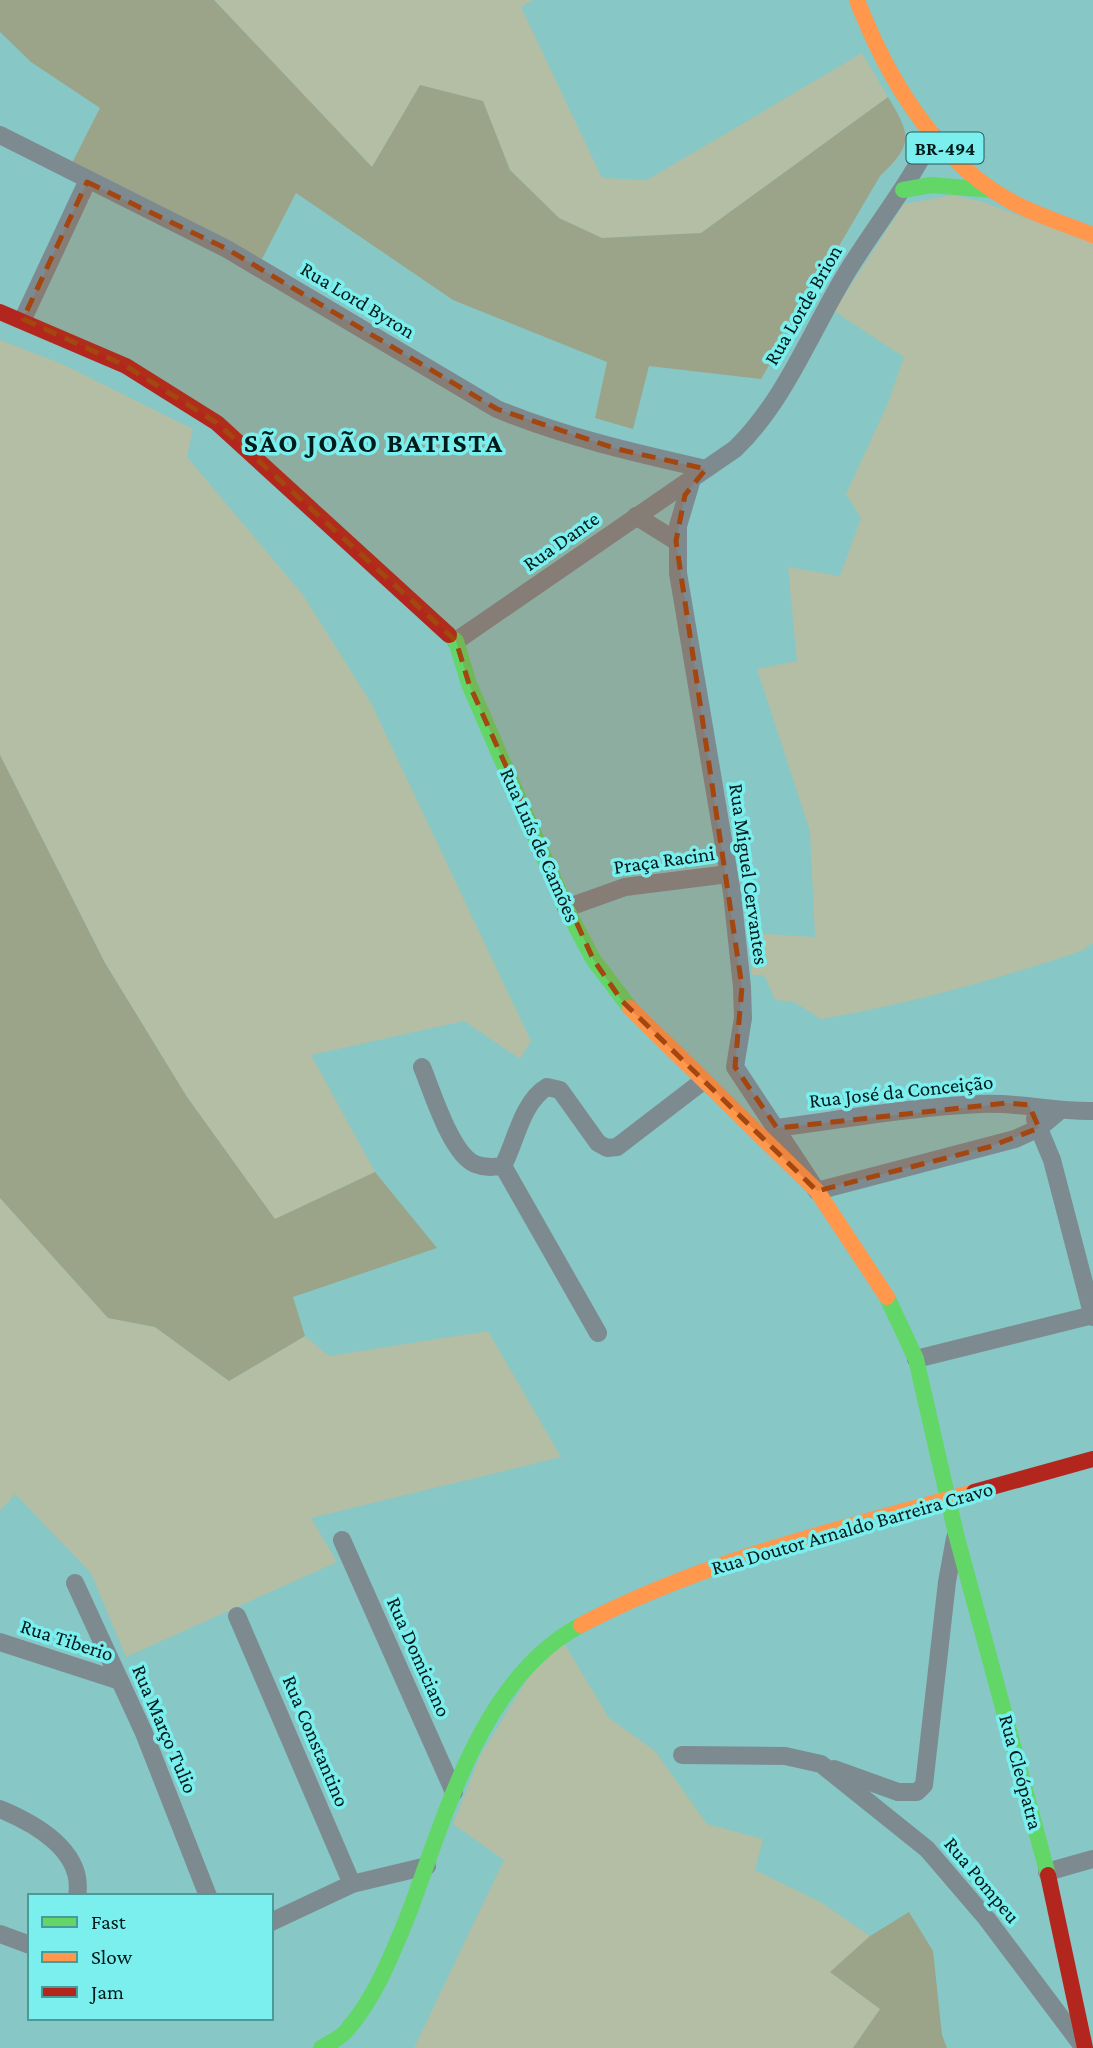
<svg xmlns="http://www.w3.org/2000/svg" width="1093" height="2048" viewBox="0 0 1093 2048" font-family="'Crimson Pro',serif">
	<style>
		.green { fill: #b4bea4 }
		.forest { fill: #9ba488 }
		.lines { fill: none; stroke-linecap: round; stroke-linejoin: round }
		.street { stroke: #7d8b90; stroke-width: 18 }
		.fast { stroke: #63d668; stroke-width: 16 }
		.slow { stroke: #ff974d; stroke-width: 16 }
		.jam { stroke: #b3261e; stroke-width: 16 }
		.marked { fill: #a34610; fill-opacity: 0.2; stroke: #a34610; stroke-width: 5; stroke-dasharray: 14 9; stroke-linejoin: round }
		.labels { text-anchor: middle; stroke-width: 7; stroke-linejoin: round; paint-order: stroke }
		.shield { fill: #7aefee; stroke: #255a5a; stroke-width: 2 }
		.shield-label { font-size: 19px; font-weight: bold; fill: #011a1a }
		.street-label { font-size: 21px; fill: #011a1a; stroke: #7aefee }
		.district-label { font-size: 28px; font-weight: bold; letter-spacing: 2px; fill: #011a1a; stroke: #7aefee }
	</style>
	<rect width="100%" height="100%" fill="#87c7c6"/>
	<g class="green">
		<path d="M214 0H533L521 7 602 178 647 180 862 53 888 97 701 233 602 238 559 218 510 170 482 101 420 86 372 167Z"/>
		<path d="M953 195 983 202 1093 243V943L1081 951C995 980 911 1004 821 1019L794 1002 775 1000 764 975H752V933L815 937 810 831 757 669 797 661 788 567 840 576 861 518 846 494 888 403 904 357 834 311 904 204Z"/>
		<path d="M0 340 60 363 193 429 187 457 303 595 371 703 531 1041 520 1059 464 1021 311 1055 375 1172 275 1220 187 1097 105 963 0 755Z"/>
		<path d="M0 1198 108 1318 155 1327 229 1381 305 1336 329 1356 488 1331 561 1457 311 1518 337 1562 126 1657 91 1573 15 1494 0 1511Z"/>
		<path d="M564 1643 609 1718 655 1751 707 1824 763 1839 755 1870 822 1903 870 1936 830 1972 880 2009 853 2048H414L504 1860 453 1824 480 1756 531 1673Z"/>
	</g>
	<g class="forest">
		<path d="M0 0H214L372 167 420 85 483 101 510 170 559 218 602 238 701 233 888 97C911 135 914 144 880 176L761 379 649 366 633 429 595 418 607 362 453 300 296 193 262 259 72 163 100 108 31 62 0 32Z"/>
		<path d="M0 755 105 963 187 1097 275 1219 375 1172 437 1248 293 1297 305 1336 229 1381 155 1327 108 1318 0 1198Z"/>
		<path d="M909 1912 933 1951 942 2035 947 2048H853L880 2009 830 1972 870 1936Z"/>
	</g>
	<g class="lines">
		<g class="street">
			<path d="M0 135 227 249 497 409C565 437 635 453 706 469"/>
			<path d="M23 319 87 182"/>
			<path d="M692 479 678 526V573L732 893 742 987 743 1018 735 1067 817 1191 1015 1139 1039 1128 1058 1112"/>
			<path d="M636 516 676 541"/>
			<path d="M456 641 735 449C785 401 811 331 847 272 875 226 909 185 933 136"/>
			<path d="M566 908 625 887 728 874"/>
			<path d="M422 1067C432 1091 451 1154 475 1164 485 1168 493 1167 503 1166 516 1141 522 1102 547 1087L560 1090 598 1143 607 1148 617 1147 703 1081"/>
			<path d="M1035 1119 1052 1160 1093 1317"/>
			<path d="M777 1128C845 1119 913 1107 981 1104 1019 1102 1055 1112 1093 1111"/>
			<path d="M503 1166 598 1333"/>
			<path d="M916 1359 1093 1315"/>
			<path d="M342 1540 454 1792"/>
			<path d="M75 1583 144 1733 208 1896"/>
			<path d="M237 1616 352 1884"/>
			<path d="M0 1642 120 1681"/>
			<path d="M682 1755 785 1756 821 1764 927 1849 987 1919 1081 2044"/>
			<path d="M834 1769 898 1792H917L924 1785 947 1582 955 1538"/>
			<path d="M0 1809C34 1823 85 1851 77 1896"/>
			<path d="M1047 1872 1093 1859"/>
			<path d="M271 1922 352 1884 427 1866"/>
			<path d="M0 1934 30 1945"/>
		</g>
		<g class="fast">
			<path d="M903 190 931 185 992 190"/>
			<path d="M449 635 456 641 469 684 566 908 593 959 630 1008"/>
			<path d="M887 1297 916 1359 956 1534 1048 1875"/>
			<path d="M321 2048C329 2043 341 2038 347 2030 375 1998 391 1957 407 1918 445 1819 480 1678 581 1625"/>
		</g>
		<g class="slow">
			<path d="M857 0C886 75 933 156 1005 198 1032 214 1063 223 1093 235"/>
			<path d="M630 1008 817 1191 887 1297"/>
			<path d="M581 1625C704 1560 840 1529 974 1492"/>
		</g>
		<g class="jam">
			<path d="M0 312 126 366 217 423 449 635"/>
			<path d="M974 1492 1093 1459"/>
			<path d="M1048 1875 1085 2048"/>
		</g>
	</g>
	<path class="marked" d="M87 182 227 249 497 409 617 449 706 469 685 495 676 541 742 987 735 1067 777 1128 1007 1103 1029 1105 1039 1128 989 1147 817 1191 622 1001 593 959 469 684 456 641 217 423 126 366 23 319Z"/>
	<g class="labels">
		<rect class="shield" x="906.5" y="132.5" width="77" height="31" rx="5"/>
		<g class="shield-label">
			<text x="945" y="155">BR-494</text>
		</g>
		<g class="street-label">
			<text transform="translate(358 300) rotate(31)" y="7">Rua Lord Byron</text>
			<text transform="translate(803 305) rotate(-60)" y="7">Rua Lorde Brion</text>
			<text transform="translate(561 541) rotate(-35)" y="7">Rua Dante</text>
			<text transform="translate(540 845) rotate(66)" y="7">Rua Luís de Camões</text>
			<text transform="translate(664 860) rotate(-8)" y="7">Praça Racini</text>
			<text transform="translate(749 874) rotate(82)" y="7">Rua Miguel Cervantes</text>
			<text transform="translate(901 1091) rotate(-6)" y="7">Rua José da Conceição</text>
			<text transform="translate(852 1528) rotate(-16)" y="7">Rua Doutor Arnaldo Barreira Cravo</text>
			<text transform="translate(67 1640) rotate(18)" y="7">Rua Tiberio</text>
			<text transform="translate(419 1657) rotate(66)" y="7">Rua Domiciano</text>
			<text transform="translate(165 1729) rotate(67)" y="7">Rua Março Tulio</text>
			<text transform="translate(316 1741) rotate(67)" y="7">Rua Constantino</text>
			<text transform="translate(1021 1772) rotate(75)" y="7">Rua Cleópatra</text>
			<text transform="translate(982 1880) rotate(50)" y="7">Rua Pompeu</text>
		</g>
		<g class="district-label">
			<text x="374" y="452">SÃO JOÃO BATISTA</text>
		</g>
	</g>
	<rect x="28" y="1894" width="245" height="126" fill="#7aefee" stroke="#4a9a99" stroke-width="2"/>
	<rect x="42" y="1917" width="35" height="10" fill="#63d668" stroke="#4a9a99" stroke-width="2"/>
	<text x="91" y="1929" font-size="21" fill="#011a1a">Fast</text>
	<rect x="42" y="1952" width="35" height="10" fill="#ff974d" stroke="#4a9a99" stroke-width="2"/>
	<text x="91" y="1964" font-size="21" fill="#011a1a">Slow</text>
	<rect x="42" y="1987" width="35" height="10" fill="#b3261e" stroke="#4a9a99" stroke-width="2"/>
	<text x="91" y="1999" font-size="21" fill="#011a1a">Jam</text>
</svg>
